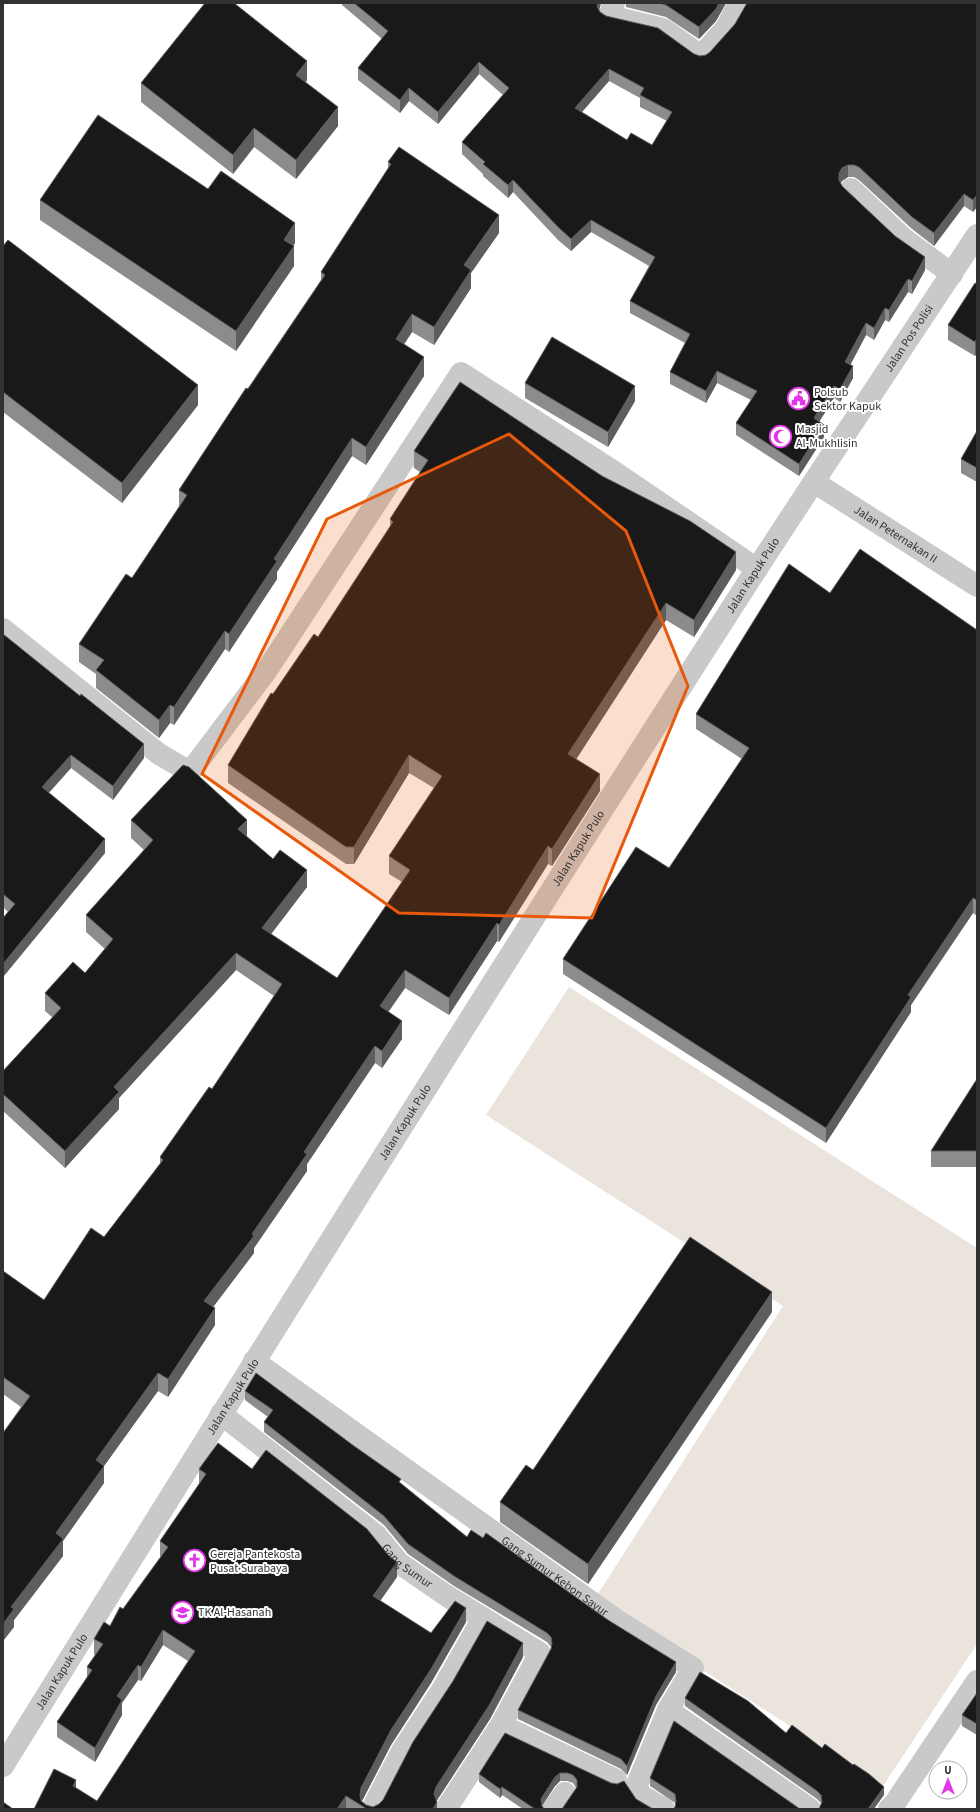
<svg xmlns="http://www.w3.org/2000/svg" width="980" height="1812" viewBox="0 0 980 1812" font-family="'Source Sans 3',sans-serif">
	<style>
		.grass { fill: #ebe4dd }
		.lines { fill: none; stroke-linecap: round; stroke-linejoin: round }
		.minor { stroke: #c9c9c9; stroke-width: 22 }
		.wall { fill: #8c8c8c; fill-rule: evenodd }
		.shaded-wall { fill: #5e5e5e }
		.building { fill: #191919; stroke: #5e5e5e; fill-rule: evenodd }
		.marked { fill: #e8590c; fill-opacity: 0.2; stroke: #e8590c; stroke-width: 3; stroke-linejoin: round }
		.labels { text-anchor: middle; stroke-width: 4; stroke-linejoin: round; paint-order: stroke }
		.street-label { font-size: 12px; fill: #323232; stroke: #fff }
		.poi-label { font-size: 12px; fill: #323232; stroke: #fff; text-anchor: start }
	</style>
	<rect width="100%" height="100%" fill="#fff"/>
	<path class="grass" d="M569 987 977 1248V1644L883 1786 594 1600 783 1306 486 1115Z"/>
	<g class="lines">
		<g class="minor">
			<path d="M614 3 609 16 663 29 701 56 726 28 739 3"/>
			<path d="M851 189 904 239 952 274"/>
			<path id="s1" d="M814 482 977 586"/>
			<path d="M3 629 159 754 190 772 267 670 461 373 616 473 757 569"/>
			<path id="s2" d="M254 1361 615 1619 693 1668 668 1710 810 1809"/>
			<path id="s3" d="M221 1414 376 1535 399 1563 447 1596 540 1653 501 1725 446 1809"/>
			<path d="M501 1725 616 1780"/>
			<path id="s4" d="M3 1766C251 1366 501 966 756 570 829 458 903 347 977 235"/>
			<path d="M372 1809 402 1751 442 1690 483 1618"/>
			<path d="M553 1809 565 1793"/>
			<path d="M664 1809 642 1796 636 1787 668 1710"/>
			<path d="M889 1809 895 1803 977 1681"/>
		</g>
	</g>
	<g class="wall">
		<path d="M342 3H601L599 10 600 12 606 16 700 56 977 3V207L973 212 964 206 934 246 912 229 859 180 854 177H848L842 181 841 183 842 186 925 270 912 294 908 292 889 322 885 320 874 340 866 335 850 365 853 378 840 402 834 398 819 422 824 437 799 476 736 435V423L751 400 717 383 706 403 670 384V372L685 343 630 313V301L649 266 591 232 571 251 558 240 513 192 508 198 483 176V174L462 154V142L503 95 479 74 438 124 409 101 400 113 358 80V68L382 39 342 5ZM609 81 640 98V107L667 121 652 145 627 140 582 112Z"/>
		<path d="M626 3H726L716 21 699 39 666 17 626 7Z"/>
		<path d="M307 80 306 82 338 126 296 179 254 147 233 174 141 102V83Z"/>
		<path d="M388 162 499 233 471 273V288L434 345 412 332 404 344 424 376 366 465 352 456 277 572V579L229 652 225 649 174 725 170 723 159 738 96 688V674L79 662V644L132 578 179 507V490L321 280V272L388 168Z"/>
		<path d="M208 189 295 243 293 246 294 266 236 351 40 220V200Z"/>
		<path d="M3 246 198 405 122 503 3 412Z"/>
		<path d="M977 284V353L975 356 948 340V325Z"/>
		<path d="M525 383 635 401 608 447 525 398Z"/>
		<path d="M977 431V482L961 473V459Z"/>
		<path d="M414 451 736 570 694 637 666 620 576 759 600 791 552 866 548 864 499 942 497 941 449 1015 405 988 388 1012 402 1039 382 1068 375 1063 307 1164V1171L254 1248V1253L213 1307 215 1325 168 1397 158 1391 104 1466V1483L63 1541V1556L14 1620V1627L3 1641V1433L21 1407 3 1394V1271L44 1300 104 1237 160 1164V1157L212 1089 274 996 236 970 119 1098V1109L65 1168 3 1111V1071L53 1018 45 1011V993L85 973 105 949 86 932V915L144 850 131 838V820L247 837 307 887 271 934 337 978 402 882 389 874V856L434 788 409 773 354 864H346L228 783V765L273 694 318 637 390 528V519L420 472 414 468Z"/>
		<path d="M830 593 977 630V916L973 913 911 1005V1012L826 1143 563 974V959L669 868 742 759 696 729V714Z"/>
		<path d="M3 634 144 758 113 800 71 768 49 793 105 853 3 977V918L8 912 3 907Z"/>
		<path d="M977 1079V1167H931V1151Z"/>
		<path d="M772 1312 588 1584 500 1522V1502L533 1470Z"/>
		<path d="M245 1391 401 1483 467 1537 676 1672 656 1705 627 1775 621 1769 518 1719V1710L551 1648V1647L547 1642 454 1586 408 1554 384 1525 264 1432V1422L268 1417 245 1400Z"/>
		<path d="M199 1469 397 1577 380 1601 431 1633 466 1622 431 1683 391 1745 362 1801 366 1805 373 1807 379 1804 523 1657 490 1719 436 1801 437 1809H34L76 1788 97 1801 188 1661 163 1645 141 1681 138 1680 122 1703V1715L95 1762 57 1737V1722L87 1678V1667L95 1655 94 1654V1639L110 1626 123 1609 161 1556H160V1541L199 1484Z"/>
		<path d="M977 1693V1735L962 1726V1715Z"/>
		<path d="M685 1698 786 1733 884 1795 820 1808 821 1805V1803L817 1799 685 1706Z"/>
		<path d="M505 1733 636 1799 576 1788 573 1783 567 1781H560L555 1786 542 1806 544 1809H523L502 1795 500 1798 479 1782V1774Z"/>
		<path d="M650 1778 800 1809 675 1807V1803L650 1786Z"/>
	</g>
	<g class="shaded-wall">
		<path d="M598 3H601L597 18V6Z"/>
		<path d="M719 3H726L716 21 699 39V27Z"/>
		<path d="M307 61V80L296 93V75Z"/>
		<path d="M479 62V74L438 124V112Z"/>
		<path d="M609 69V81L575 120V108Z"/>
		<path d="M409 88V101L400 113V100Z"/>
		<path d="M338 107V126L296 179V160Z"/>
		<path d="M254 128V147L233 174V155Z"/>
		<path d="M848 165V177L842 181 839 186V173L842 168Z"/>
		<path d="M513 180V192L508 198V185Z"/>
		<path d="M964 194V206L934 246V233Z"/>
		<path d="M977 195V207L973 212V200Z"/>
		<path d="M499 215V233L471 273V288L434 345V327L464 265Z"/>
		<path d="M591 220V232L571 251V239Z"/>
		<path d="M295 223V243L284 259V240Z"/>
		<path d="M294 246V266L236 351V331Z"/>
		<path d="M925 257V270L912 294V281Z"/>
		<path d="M908 279V292L889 322V310Z"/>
		<path d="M885 308V320L874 340V328Z"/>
		<path d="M412 314V332L396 357V339Z"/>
		<path d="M866 323V335L845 375V362Z"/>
		<path d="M977 338V353L975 356V342Z"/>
		<path d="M424 357V376L366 465V447Z"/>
		<path d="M853 366V378L840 402V389Z"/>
		<path d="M717 371V383L706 403V391Z"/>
		<path d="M198 385V405L122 503V483Z"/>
		<path d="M635 386V401L608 447V432Z"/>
		<path d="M834 386V398L814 430V418Z"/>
		<path d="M824 425V437L799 476V464Z"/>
		<path d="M352 438V456L277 572V579L229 652V634L274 559Z"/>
		<path d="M736 552V570L694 637V620Z"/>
		<path d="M666 603V620L568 772V754Z"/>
		<path d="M225 631V649L174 725V707Z"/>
		<path d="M170 705V723L159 738V720Z"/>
		<path d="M144 744V758L113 800V786Z"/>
		<path d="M71 755V768L42 800V787Z"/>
		<path d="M409 755V773L354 864V847Z"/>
		<path d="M600 774V791L552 866V849Z"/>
		<path d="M247 820V837L238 829Z"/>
		<path d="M105 839V853L3 977V964Z"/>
		<path d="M548 846V864L499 942V925Z"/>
		<path d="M307 870V887L262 946V928Z"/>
		<path d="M973 898V913L911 1005V1012L826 1143V1128L908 995Z"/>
		<path d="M497 923V941L449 1015V998Z"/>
		<path d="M236 953V970L119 1098V1109L65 1168V1151L114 1087Z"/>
		<path d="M405 970V988L380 1024V1006Z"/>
		<path d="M402 1021V1039L382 1068V1051Z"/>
		<path d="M375 1046V1063L307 1164V1171L254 1248V1253L204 1319V1301L252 1234 304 1152Z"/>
		<path d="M772 1292V1312L588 1584V1564Z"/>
		<path d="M215 1308V1325L168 1397V1379Z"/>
		<path d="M158 1373V1391L104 1466V1483L63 1541V1556L14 1620V1627L3 1641V1624L11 1607 56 1533 96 1460Z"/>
		<path d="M397 1562V1577L373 1611V1596Z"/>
		<path d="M466 1608V1622L431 1683 391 1745 361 1803 360 1795 361 1788 391 1730Z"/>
		<path d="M163 1630V1645L141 1681V1667Z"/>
		<path d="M523 1643V1657L490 1719 436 1802H437V1809H433L434 1794 436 1787Z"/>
		<path d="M676 1662V1672L656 1705 627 1775V1766L656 1696Z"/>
		<path d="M138 1665V1680L122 1703V1715L95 1762V1748L117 1696Z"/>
		<path d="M560 1773V1781L555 1786 541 1807V1799L555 1777Z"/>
		<path d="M76 1780V1795L73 1786Z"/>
		<path d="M502 1787V1795L500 1798V1789Z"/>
		<path d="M884 1787V1795L874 1809H868Z"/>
		<path d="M346 1796V1809H337Z"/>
	</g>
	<g class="building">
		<path d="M205 3H234L307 61 296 75 338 107 296 160 254 128 233 155 141 83Z"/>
		<path d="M354 3H598L597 6 600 12 606 16 658 28 694 54 700 56 706 55 710 52 735 24 747 3H977V195L973 200 964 194 934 233 912 217 859 167 854 165H848L842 168 839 173V180L842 186 895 236 925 257 912 281 908 279 889 310 885 308 874 328 866 323 845 362 853 366 840 389 834 386 814 418 824 425 799 464 736 423 757 391 717 371 706 391 670 372 690 334 630 301 655 257 591 220 571 239 558 227 513 180 508 185 483 164 485 162 462 142 509 88 479 62 438 112 409 88 400 100 358 68 388 31ZM609 69 644 88 640 95 672 112 652 145 631 133 627 140 575 108Z"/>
		<path d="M659 3H719L716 9 699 27 666 5Z"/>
		<path d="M98 115 208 189 221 171 295 223 284 240 294 246 236 331 40 200Z"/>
		<path d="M399 147 499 215 464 265 471 270 434 327 412 314 396 339 424 357 366 447 352 438 274 559 277 561 229 634 225 631 174 707 170 705 159 720 96 670 104 660 79 644 126 574 132 578 187 495 179 490 246 388 248 389 325 275 321 272 391 164 388 162Z"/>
		<path d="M8 240 198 385 122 483 3 392V246Z"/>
		<path d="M975 283 977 284V338L975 342 948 325Z"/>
		<path d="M552 337 635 386 608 432 525 383Z"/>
		<path d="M460 382 602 476 690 521 736 552 694 620 666 603 568 754 600 774 552 849 548 846 499 925 497 923 449 998 405 970 380 1006 402 1021 382 1051 375 1046 304 1152 307 1154 252 1234 254 1236 204 1301 215 1308 168 1379 158 1373 96 1460 104 1466 56 1533 63 1539 11 1607 14 1609 3 1624V1433L30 1396 3 1377V1271L44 1300 91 1228 104 1237 163 1160 160 1157 209 1087 212 1089 282 984 236 953 114 1087 119 1092 65 1151 3 1094V1071L61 1008 45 993 73 962 85 973 113 939 86 915 153 840 131 820 183 765 189 767 247 820 238 829 273 859 280 850 307 870 262 928 337 978 410 870 389 856 442 776 409 755 354 847H346L228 765 271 693 273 694 314 634 318 637 393 522 390 519 428 460 414 451Z"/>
		<path d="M977 431V468L961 459Z"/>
		<path d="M860 549 977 630V900L973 898 908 995 911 997 826 1128 563 959 636 847 669 868 749 748 696 714 789 564 830 593Z"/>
		<path d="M3 634 80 696 81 694 144 744 113 786 71 755 42 787 105 839 3 964V918L15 904 3 894Z"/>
		<path d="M977 1079V1151H931Z"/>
		<path d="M690 1237 772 1292 588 1564 500 1502 526 1465 533 1470Z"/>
		<path d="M256 1373 354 1446 401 1479 399 1482 467 1537 471 1530 483 1538 486 1533 608 1620 676 1662 656 1696 627 1766 621 1759 518 1710 551 1649 552 1643 551 1637 547 1633 454 1576 408 1544 384 1516 264 1422 273 1410 245 1391Z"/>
		<path d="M218 1443 252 1469 266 1450 367 1529 389 1556 397 1562 373 1596 431 1633 455 1601 466 1608 431 1669 391 1730 361 1788 360 1795 361 1801 366 1805 373 1807 379 1804 383 1800 413 1742 453 1681 487 1621 523 1643 490 1704 436 1787 434 1794 437 1802 433 1809H367L346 1796 337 1809H34L54 1769 76 1780 73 1786 97 1801 195 1651 163 1630 141 1667 138 1665 117 1696 122 1700 95 1748 57 1722 92 1670 87 1667 103 1644 94 1639 104 1622 110 1626 120 1607 123 1609 168 1547 160 1541 206 1474 199 1469Z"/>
		<path d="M700 1672 748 1701 786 1733 792 1725 822 1748 825 1744 853 1765 854 1764 869 1774 884 1787 868 1809H819L822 1802 821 1795 817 1791 685 1698Z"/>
		<path d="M977 1693V1724L962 1715Z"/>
		<path d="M674 1721 800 1809H673L675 1807 676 1801 675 1794 650 1778Z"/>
		<path d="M505 1733 611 1783 617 1784 624 1781 636 1799 653 1809H562L577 1787V1780L573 1775 567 1773H560L555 1777 541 1799 542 1806 544 1809H535L502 1787 500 1789 479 1774Z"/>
		<path d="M3 1802 13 1809H3Z"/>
	</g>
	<path class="marked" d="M509 434 626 531 688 686 592 918 399 913 202 774 327 519Z"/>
	<defs>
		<symbol id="civic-ring" viewBox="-11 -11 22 22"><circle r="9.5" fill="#fff" stroke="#e235e7" stroke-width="1.5"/><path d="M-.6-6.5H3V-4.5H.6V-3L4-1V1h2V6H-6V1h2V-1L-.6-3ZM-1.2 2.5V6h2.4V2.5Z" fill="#e235e7"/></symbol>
		<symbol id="mosque-ring" viewBox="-11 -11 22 22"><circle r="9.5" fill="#fff" stroke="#e235e7" stroke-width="1.5"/><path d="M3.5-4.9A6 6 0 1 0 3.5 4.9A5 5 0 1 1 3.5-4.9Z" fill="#e235e7"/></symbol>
		<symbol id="church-ring" viewBox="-11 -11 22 22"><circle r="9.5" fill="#fff" stroke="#e235e7" stroke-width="1.5"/><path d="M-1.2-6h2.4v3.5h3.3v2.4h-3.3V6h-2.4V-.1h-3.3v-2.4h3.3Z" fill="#e235e7"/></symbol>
		<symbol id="school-ring" viewBox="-11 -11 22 22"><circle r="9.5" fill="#fff" stroke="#e235e7" stroke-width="1.5"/><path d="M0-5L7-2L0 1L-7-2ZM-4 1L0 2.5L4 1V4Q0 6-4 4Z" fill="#e235e7"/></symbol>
	</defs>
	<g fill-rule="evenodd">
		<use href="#civic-ring" x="786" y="386" width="25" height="25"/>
		<use href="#mosque-ring" x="768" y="424" width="25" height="25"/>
		<use href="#church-ring" x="182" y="1548" width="25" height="25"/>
		<use href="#school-ring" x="170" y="1600" width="25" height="25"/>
	</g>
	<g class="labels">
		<g class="street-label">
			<text dy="4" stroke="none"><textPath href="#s4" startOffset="1691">Jalan Pos Polisi</textPath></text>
			<text dy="4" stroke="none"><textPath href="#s1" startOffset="97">Jalan Peternakan II</textPath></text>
			<text dy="4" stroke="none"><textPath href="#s4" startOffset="1407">Jalan Kapuk Pulo</textPath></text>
			<text dy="4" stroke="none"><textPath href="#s4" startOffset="1083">Jalan Kapuk Pulo</textPath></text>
			<text dy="4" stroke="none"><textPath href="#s4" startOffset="759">Jalan Kapuk Pulo</textPath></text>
			<text dy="4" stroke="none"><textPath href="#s4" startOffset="435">Jalan Kapuk Pulo</textPath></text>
			<text dy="4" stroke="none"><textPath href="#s3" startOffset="241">Gang Sumur</textPath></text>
			<text dy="4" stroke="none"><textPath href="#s2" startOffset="370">Gang Sumur Kebon Sayur</textPath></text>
			<text dy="4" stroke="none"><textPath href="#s4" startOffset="111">Jalan Kapuk Pulo</textPath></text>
		</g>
		<g class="poi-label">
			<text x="814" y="396">Polsub<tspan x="814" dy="14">Sektor Kapuk</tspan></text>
			<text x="796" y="433">Masjid<tspan x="796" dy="14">Al-Mukhlisin</tspan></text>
			<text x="210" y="1558">Gereja Pantekosta<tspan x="210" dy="14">Pusat Surabaya</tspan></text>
			<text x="198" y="1616">TK Al-Hasanah</text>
		</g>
	</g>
	<rect width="980" height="1812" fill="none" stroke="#323232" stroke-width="8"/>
	<g transform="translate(948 1780)"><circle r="19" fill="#ffffff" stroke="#adadad"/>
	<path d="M0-3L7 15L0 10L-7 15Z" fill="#e235e7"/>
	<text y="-6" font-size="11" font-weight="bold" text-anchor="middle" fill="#323232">U</text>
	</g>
</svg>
